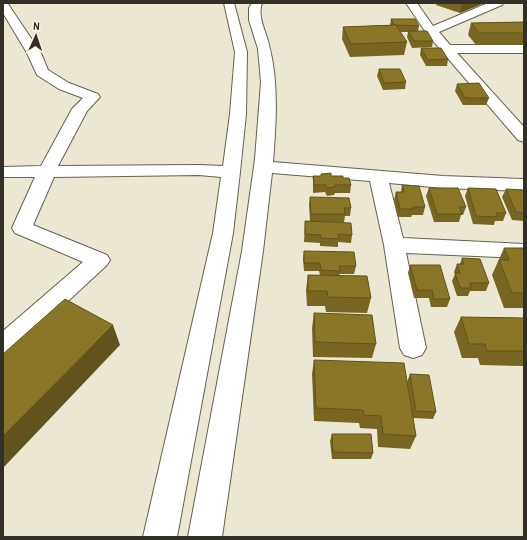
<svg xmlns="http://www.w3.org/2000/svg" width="527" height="540" viewBox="0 0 527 540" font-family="'Archivo Narrow',sans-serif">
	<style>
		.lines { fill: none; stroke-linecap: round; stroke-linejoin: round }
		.minor-casing { stroke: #656150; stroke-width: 2 }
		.minor { fill: #fff; fill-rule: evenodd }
		.wall { fill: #766622 }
		.shaded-wall { fill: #60531b }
		.building { fill: #897727; stroke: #60531b }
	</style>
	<rect width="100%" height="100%" fill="#ece7d3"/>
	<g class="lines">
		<defs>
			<g id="minor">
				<path d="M3 3 8 4 41 53 48 70 69 83 98 94 100 97 87 111 58 166 199 165 223 166 230 114 235 52 224 3H234L247 52 246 114 240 172 233 233 177 537H143L213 233 221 177 199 175 54 177 33 225 107 255 110 260 107 265 12 353 3 356V331L83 262 15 233 12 228 35 177H3V167L41 166 72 109 83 98 59 89 37 75 27 53 3 13Z"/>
				<path d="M252 3H262C257 18 266 30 269 45 279 82 276 124 273 162L443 176 524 179V191L443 188 389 183 403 238 524 244V258L406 253 426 348 422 355 413 358 404 355 400 348 384 245 370 181 272 173 263 251 222 537H188L242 251 255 159 261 82 258 49 249 20V8Z"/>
				<path d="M406 3H417L433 26 488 3H503L502 5 439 32 450 45H524V53H457L524 127V142L518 140 427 34Z"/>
			</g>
		</defs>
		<use href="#minor" class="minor-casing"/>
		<use href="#minor" class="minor"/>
	</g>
	<g class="wall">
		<path d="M437 3H484L460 13 436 5Z"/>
		<path d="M391 19 419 26 418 31 433 41 432 47 412 48 407 37 408 32H400L407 42 404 55 350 57 342 39 343 27 390 25Z"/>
		<path d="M524 22V45H476L468 35 471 23Z"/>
		<path d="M421 48 448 59 447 66H426L420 55Z"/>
		<path d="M379 69 406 82 405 89 383 90 377 76Z"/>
		<path d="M457 84 489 98 486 105H463L455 91Z"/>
		<path d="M313 176H331L343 178 351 185 350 193H335L334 195 327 196 325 192 313 193Z"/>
		<path d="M402 185 425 207 423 215H412L411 217H398L394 200 396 192H401Z"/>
		<path d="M429 188 466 207 463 215H461L459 222H434L426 196Z"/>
		<path d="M468 188 506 213 503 221H495L494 225 473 224 465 196Z"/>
		<path d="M506 189 524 190V221L512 220 502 197Z"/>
		<path d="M310 197 351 208 350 216H345L344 222H312L352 235 351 243 338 242V247L320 246V243L304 242 305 221H310L309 205Z"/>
		<path d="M504 248H524V308H504L492 275Z"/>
		<path d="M304 251 356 266 354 274H340L339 275 371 298 367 313 326 312 325 306H307L306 290 308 275H320L319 271H304L303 259Z"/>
		<path d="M462 258 489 283 486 291H470L468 296H457L452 281 455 274 454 272 457 264H460Z"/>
		<path d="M410 265 450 299 447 307H431L429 298H414L408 273Z"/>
		<path d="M314 313 376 344 372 358 313 357 312 328Z"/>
		<path d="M461 317 524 318V366L480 365 478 358H462L454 332Z"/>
		<path d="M314 360 411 407 407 382 410 374 436 412 433 419 413 418 416 436 410 449 378 447 377 429 360 428 359 423 314 421 312 374Z"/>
		<path d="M332 434 373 453 371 459H332L330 441Z"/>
	</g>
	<g class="shaded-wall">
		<path d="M463 3H484L460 13Z"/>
		<path d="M113 325 120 345 3 468V436Z"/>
	</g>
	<g class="building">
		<path d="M391 19H415L419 26 394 25Z"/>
		<path d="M524 22V33H480L471 23Z"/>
		<path d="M396 25 407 42 351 44 343 27Z"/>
		<path d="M408 31H427L433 41H414Z"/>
		<path d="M421 48H441L448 59 428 60Z"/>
		<path d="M379 69H400L406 82 384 83Z"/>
		<path d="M479 83 489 98H465L457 84Z"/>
		<path d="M331 173V176H343V178H349L351 185H335V187L327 188 326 185H314L313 176H321V174Z"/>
		<path d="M402 185 419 186 425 207H413L414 209H400L396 192H404Z"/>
		<path d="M429 188H458L466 207H459L462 214H437Z"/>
		<path d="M468 188 496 189 506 213H496L497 217 476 216Z"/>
		<path d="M506 189 524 190V213L516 212Z"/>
		<path d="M310 197 349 198 351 208H344L345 214H311Z"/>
		<path d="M305 221 351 223 352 235 338 234 339 239 321 238V235L305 234Z"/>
		<path d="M504 248H524V293H512L499 260H509Z"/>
		<path d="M304 251 354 252 356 266H339L340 271 321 270 320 263H304Z"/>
		<path d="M462 258 480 259 489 283H470L471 288H460L455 273H460L457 264H464Z"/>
		<path d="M410 265H440L450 299H434L432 290H417Z"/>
		<path d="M308 275 367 276 371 298 328 297 327 291H308Z"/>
		<path d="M65 299 113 325 3 436V354Z"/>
		<path d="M314 313 372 315 376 344 315 342Z"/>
		<path d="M461 317 524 318V351H487L485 344H469Z"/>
		<path d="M314 360 404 363 416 436 383 434 381 416 364 415 363 410 316 408Z"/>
		<path d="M410 374 429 375 436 412 416 411Z"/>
		<path d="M332 434H371L373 453 333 452Z"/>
	</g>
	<rect width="527" height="540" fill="none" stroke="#312f27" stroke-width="8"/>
	<g transform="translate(36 36) rotate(3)" stroke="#f9f4e0" stroke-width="3" paint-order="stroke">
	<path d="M0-3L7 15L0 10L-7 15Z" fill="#312f27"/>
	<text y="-6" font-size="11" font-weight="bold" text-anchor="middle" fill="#312f27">N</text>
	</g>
</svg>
